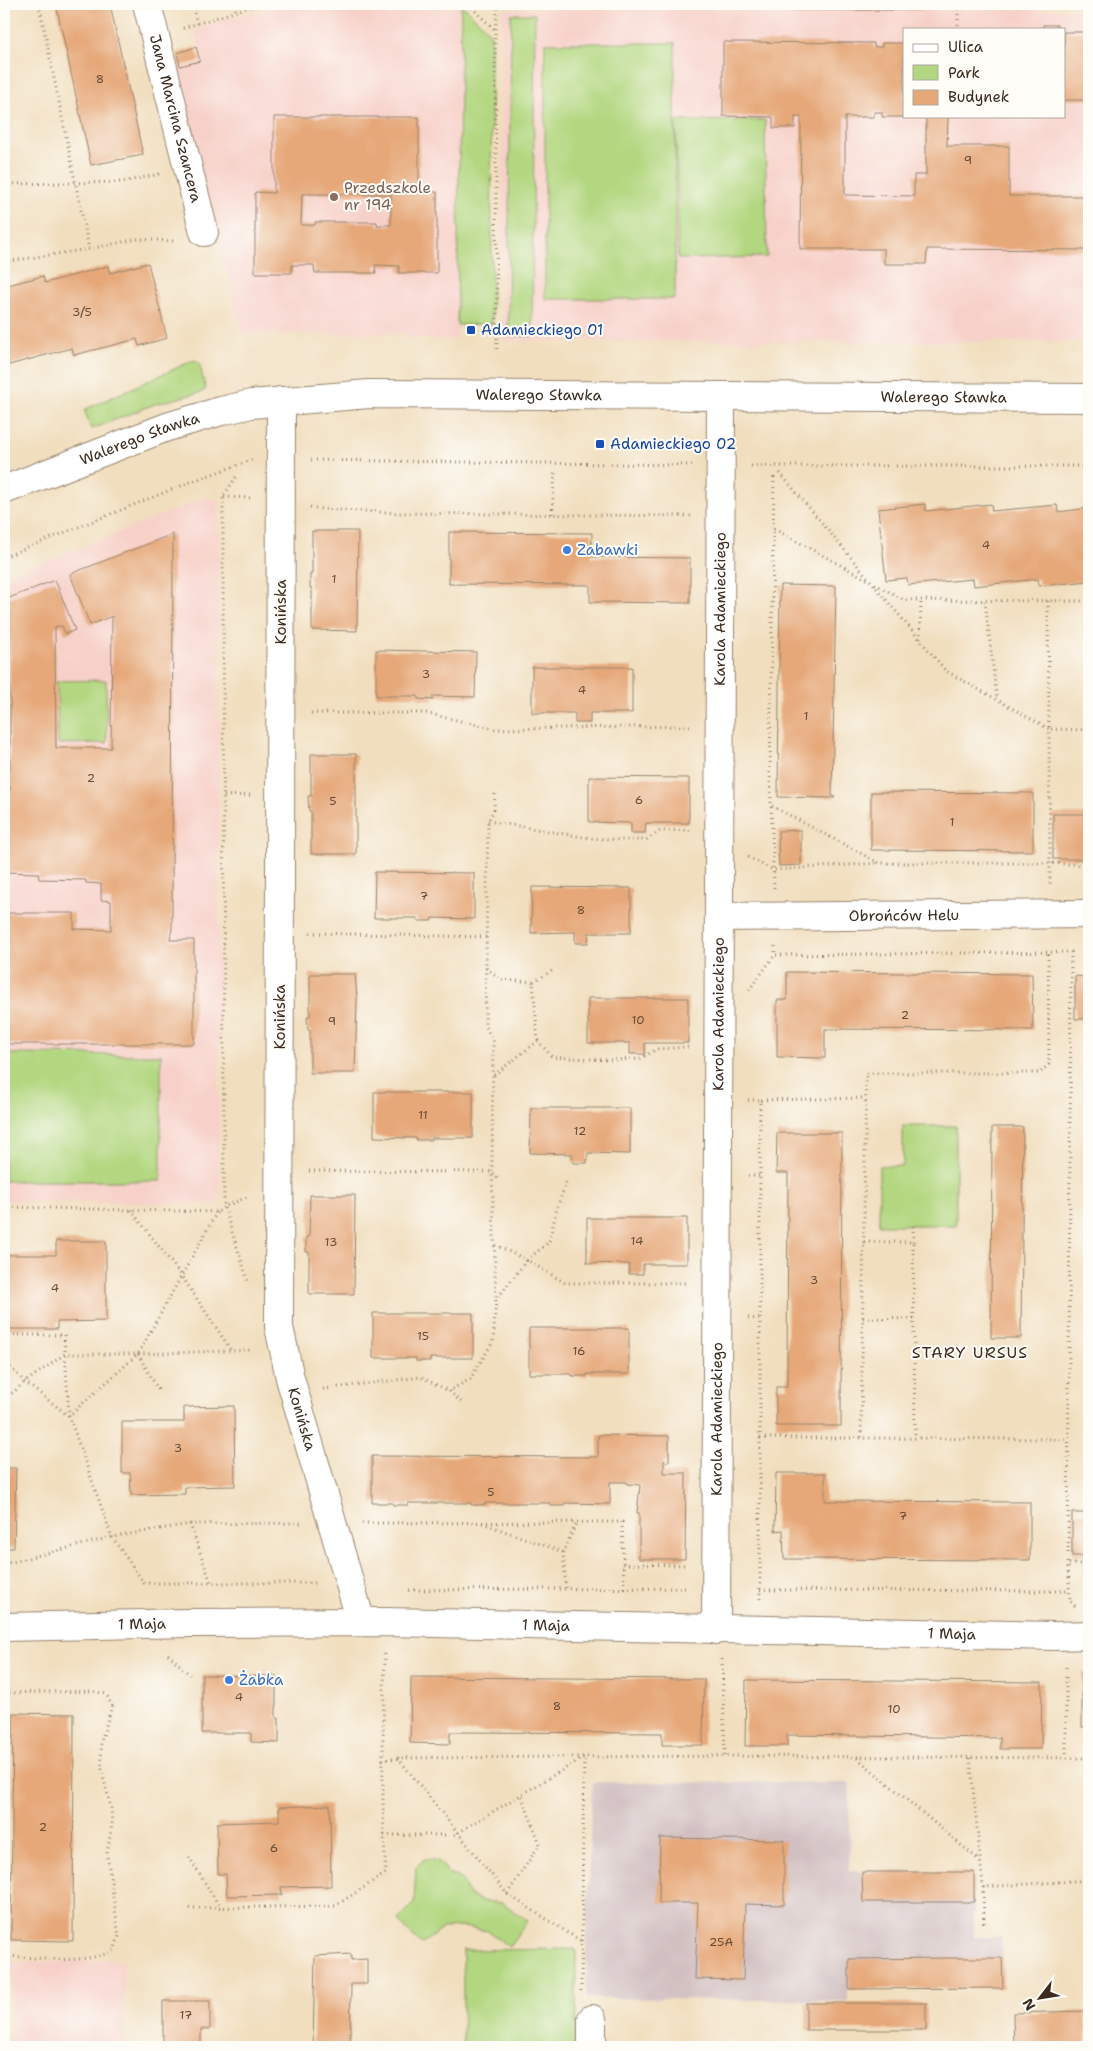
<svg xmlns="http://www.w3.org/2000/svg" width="1093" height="2051" viewBox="0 0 1093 2051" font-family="'Shantell Sans',sans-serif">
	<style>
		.built { fill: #f7d1c9; fill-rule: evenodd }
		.industrial { fill: #d2bfc1 }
		.green { fill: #b3d780; stroke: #77804f }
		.building { fill: #e6a879; fill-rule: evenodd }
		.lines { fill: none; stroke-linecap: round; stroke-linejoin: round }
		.minor-casing { stroke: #96846e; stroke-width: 30 }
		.path { stroke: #96846e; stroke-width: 3; stroke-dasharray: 1 4; stroke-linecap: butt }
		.minor { stroke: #fff; stroke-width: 28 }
		.education-dot { fill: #8d6e63; stroke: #fdfcf7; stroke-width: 2 }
		.transit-dot { fill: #1a4fb4; stroke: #fdfcf7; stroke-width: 2 }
		.shop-dot { fill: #3f7fe0; stroke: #fdfcf7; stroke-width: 2 }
		.labels { text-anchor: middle; stroke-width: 4; stroke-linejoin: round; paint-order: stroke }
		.number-label { font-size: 12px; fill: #664a35 }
		.street-label { font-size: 15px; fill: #3b2a1e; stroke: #fdfcf7 }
		.education-label { font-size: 15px; fill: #785e54; stroke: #fdfcf7; text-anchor: start }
		.transit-label { font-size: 15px; fill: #164399; stroke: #fdfcf7; text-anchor: start }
		.shop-label { font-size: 15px; fill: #366cbe; stroke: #fdfcf7; text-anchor: start }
		.neighbourhood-label { font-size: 16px; letter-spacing: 1px; fill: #3b2a1e; stroke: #fdfcf7 }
	</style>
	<rect width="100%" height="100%" fill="#fdfcf7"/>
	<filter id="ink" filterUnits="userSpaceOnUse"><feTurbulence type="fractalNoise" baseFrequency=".02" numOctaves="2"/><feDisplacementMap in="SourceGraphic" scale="10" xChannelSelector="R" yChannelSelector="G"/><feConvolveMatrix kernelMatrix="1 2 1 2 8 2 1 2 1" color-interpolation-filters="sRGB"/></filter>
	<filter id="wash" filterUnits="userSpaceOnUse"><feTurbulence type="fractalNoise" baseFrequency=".0096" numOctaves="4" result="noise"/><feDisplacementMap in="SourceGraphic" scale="20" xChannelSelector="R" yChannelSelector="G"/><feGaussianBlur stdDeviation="1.12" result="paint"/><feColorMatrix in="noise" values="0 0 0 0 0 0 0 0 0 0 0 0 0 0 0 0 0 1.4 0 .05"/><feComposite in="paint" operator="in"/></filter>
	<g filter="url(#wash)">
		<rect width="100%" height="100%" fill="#f1debe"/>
		<g class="built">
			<path d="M271 5 461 7 457 339H408L407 333 242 334 177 68 202 62 194 31 231 17 264 11Z"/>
			<path d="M502 9 1089 10V342L502 341ZM904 29H1064V116H904Z"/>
			<path d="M207 497 219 501V1204L4 1201V578Z"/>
			<path d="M124 1960V2047H11L12 1962Z"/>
		</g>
		<path class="industrial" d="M592 1782 850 1783 849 1871 974 1872V1937H1001L1003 1988 848 1989V2001L587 1998 586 1951Z"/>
		<g class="green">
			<path d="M461 7 466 8 491 34 492 324 457 325Z"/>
			<path d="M511 14H535L532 336H508Z"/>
			<rect x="545" y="43" width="130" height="256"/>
			<path d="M765 120 767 257 678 259 676 121Z"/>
			<path d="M194 360 199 363 206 389 202 392 155 404 92 429 84 410Z"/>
			<path d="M106 680 107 743 58 744 57 681Z"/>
			<path d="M4 1054 161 1055V1181H4Z"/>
			<path d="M903 1126H956V1225H879V1166H903Z"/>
			<path d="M424 1859C438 1860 442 1861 448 1874 463 1878 463 1880 468 1894L481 1901 503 1903 528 1921 509 1947 488 1931 463 1927 443 1928 422 1944 401 1925 398 1920 414 1903 416 1867Z"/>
			<path d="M576 1949V2047H463V1950Z"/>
		</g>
		<g id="blocks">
			<g class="building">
				<path d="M56 4H110L143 155 91 165Z"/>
				<rect x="792" y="4" width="128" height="6"/>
				<rect x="1043" y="25" width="14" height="4"/>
				<rect x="1064" y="32" width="25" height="68"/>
				<path d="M723 42 874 43V47H882V43H904V117H882V112H874V117H845V195L914 196V175H926V116H948L947 146H1009V196H1089V250L927 249 926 264H884V249H800L801 117H795V128H773V117L723 116Z"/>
				<path d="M196 47 200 61 180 66 177 53Z"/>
				<path d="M274 117H419V192H437V273H399V266L375 265 376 273H315L314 265H292V273H255V192L274 193ZM302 194H391V225H377V222H315V225H301Z"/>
				<path d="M148 263 167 338 139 346 137 339 74 355 72 348 9 365 7 358 4 359V286L43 276 45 283 108 266 110 273Z"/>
				<path d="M925 504 926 511 991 504 992 511 1057 505 1058 512 1089 508V581L1039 586 1038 579 974 586 973 579 908 585 907 578 886 580 878 509Z"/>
				<path d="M312 531H358L357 631 312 630V588H310V574H312Z"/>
				<path d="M449 532 592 533 591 557 690 558V603L590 602V585L449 584Z"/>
				<path d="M173 534 172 928 170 940H194V1044H4V913H74V929L111 930V901L101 900V884L86 883V880L39 879 38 873 4 872V791L10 790V786H4V770H10V629L9 626 4 627V600L55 580 75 630 65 634 62 626H56L55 629 56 748H111L112 616 90 625 70 574Z"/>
				<path d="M780 585 836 586 832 796H834L835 798 778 797Z"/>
				<path d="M376 650 476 652 475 697 433 696V700L418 699V696H376Z"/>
				<path d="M532 667H632V713H590V723H575V713H532Z"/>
				<path d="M311 754H356V854H311V811H309L308 796H311Z"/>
				<path d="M589 777 689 778V823H646L645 833H631V823L589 822Z"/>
				<path d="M871 792 1033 793V851L871 850Z"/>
				<rect x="1053" y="814" width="36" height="45"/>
				<path d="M801 830V865L779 866 778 831Z"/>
				<path d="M375 872 474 873V919L432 918 431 921H417V918H374Z"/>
				<path d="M532 887 631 888V933H589L588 943H575V932L531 933Z"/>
				<path d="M787 972 1032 974 1033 1030 825 1029V1058L777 1057V1000H787Z"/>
				<path d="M310 974H355L357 999 355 1073H310V1030H308L307 1016H310Z"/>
				<path d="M1075 976 1089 977V1019H1075Z"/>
				<path d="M588 998H688V1043H645V1054H630V1043H588Z"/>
				<path d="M374 1092H473V1138H431V1140H416V1138L374 1137Z"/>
				<path d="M531 1108H630V1154L588 1153 587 1163H573L572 1154 530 1153Z"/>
				<path d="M992 1127H1023L1021 1338H991Z"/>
				<path d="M777 1133H842L841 1426H776V1387H787L788 1173H776Z"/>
				<path d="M310 1195H355L354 1294H309V1252H306V1237H309Z"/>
				<path d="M587 1218H687V1264H643V1274H629V1264L587 1263Z"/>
				<path d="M56 1241H106V1321L57 1322V1329H4V1255H56Z"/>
				<path d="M373 1313H473V1358H430V1361H416V1358H373Z"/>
				<path d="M529 1328H629V1374H587V1376H572V1374H529Z"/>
				<path d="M234 1406 235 1486 185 1487V1494L131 1495 130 1473H122V1422H184V1407Z"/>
				<path d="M598 1435 669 1436V1462L664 1461V1473H686L685 1559H639V1513H637L640 1485 627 1484V1482H610V1504L565 1503 564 1506H550V1503H485L486 1505H471V1503H408V1505H393V1503H372V1456L598 1457Z"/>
				<path d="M4 1468H16L14 1548H4Z"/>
				<path d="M776 1473H825V1501L1030 1502V1560L784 1559 783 1530 775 1531Z"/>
				<rect x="1072" y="1513" width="17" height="43"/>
				<rect x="1082" y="1673" width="7" height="54"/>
				<path d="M202 1675 276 1676V1718H279V1743L251 1742V1733H202Z"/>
				<path d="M411 1677 704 1679 703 1745H662V1733L450 1732V1744L410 1743Z"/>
				<path d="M746 1680 1042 1682 1041 1749H1000V1738L787 1735V1746H745Z"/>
				<path d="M13 1713 74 1714 73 1941 11 1940Z"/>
				<path d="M330 1805 331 1886 281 1887 282 1895 227 1896 226 1874H218L217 1823 279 1821V1807Z"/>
				<path d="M660 1838 784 1840V1905L745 1904 743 1980 695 1979 698 1903H659Z"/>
				<path d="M862 1872H974V1902H863Z"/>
				<path d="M351 1954V1960L367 1959V1984H351L350 2047H313L315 1956Z"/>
				<path d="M948 1958H1002L1003 1988 849 1989V1959Z"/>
				<path d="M163 2001H210V2029H201V2047H163Z"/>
				<rect x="806" y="2003" width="120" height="27"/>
				<path d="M1085 2011 1087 2047H1014L1013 2013Z"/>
			</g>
		</g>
	</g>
	<g filter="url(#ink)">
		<use href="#blocks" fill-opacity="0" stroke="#96846e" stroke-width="1"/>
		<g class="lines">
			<defs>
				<g id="minor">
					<path id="s1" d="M147 4 204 232"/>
					<path id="s2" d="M281 401 279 1327 290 1378 361 1622"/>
					<path id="s3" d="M4 490 167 427 221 411 251 404 369 394 1089 398"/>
					<path id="s4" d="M719 917 1089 914"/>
					<path id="s5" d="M4 1627 190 1623 386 1622 1055 1636 1089 1635"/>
					<path id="s6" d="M716 1630 721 396"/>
					<path d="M592 2019V2047"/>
				</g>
			</defs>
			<use href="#minor" class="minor-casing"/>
			<g class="path">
				<path d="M39 4 89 249"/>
				<path d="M234 4 236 11"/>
				<path d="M468 4 495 30"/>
				<path d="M958 4V29"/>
				<path d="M193 8 197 23"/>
				<path d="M183 28 259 4"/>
				<path d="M4 184 122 182 160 174"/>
				<path d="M4 262 89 249 137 239 173 241"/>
				<path d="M497 349 495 31 498 4"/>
				<path d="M311 460 692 465"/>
				<path d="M751 466H1089"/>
				<path d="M780 473 946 671 1049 729 1050 885"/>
				<path d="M236 477 223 497 224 1207 248 1281"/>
				<path d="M224 497 250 498"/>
				<path d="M310 507 321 509 399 513 691 516"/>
				<path d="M552 514 555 472"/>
				<path d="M774 529 870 581"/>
				<path d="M4 557 193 481 252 460"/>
				<path d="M875 584 904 600 1089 601"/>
				<path d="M985 601 997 700"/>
				<path d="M1048 601 1049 729 1089 730"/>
				<path d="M920 639 921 600"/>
				<path d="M311 713H426L495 729 690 726"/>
				<path d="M495 794 494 810 488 821 485 1025 493 1041 492 1172 496 1300"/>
				<path d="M224 796 250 795"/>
				<path d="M772 806 879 863H1050L1089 865"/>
				<path d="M488 821 589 838 622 840H646L660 831 691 830"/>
				<path d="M748 857 773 870 878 863"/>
				<path d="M774 888 770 773 774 473"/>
				<path d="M310 933 486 937"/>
				<path d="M775 946V955L1071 952 1068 1564"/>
				<path d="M1048 954 1049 1064 1040 1073H866L861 1438 1068 1439"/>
				<path d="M486 968 502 980 533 982"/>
				<path d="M749 990 775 955"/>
				<path d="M538 1041 533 982 555 969"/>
				<path d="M494 1075 538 1041 552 1057 611 1060 640 1059 657 1049 688 1047"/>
				<path d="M748 1100H760"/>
				<path d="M309 1171 492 1172 498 1179"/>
				<path d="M748 1176H760"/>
				<path d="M4 1207 218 1212 224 1207 249 1196"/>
				<path d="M131 1210 181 1275 231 1350"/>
				<path d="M864 1242H913L915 1438"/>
				<path d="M913 1242V1225"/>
				<path d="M495 1245 527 1260 549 1242 557 1208 567 1180"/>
				<path d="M748 1318 760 1319"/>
				<path d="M863 1318 914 1319"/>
				<path d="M4 1335H64L69 1416 138 1354 217 1212"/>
				<path d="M4 1354 8 1365 25 1382 69 1416 112 1537 144 1583H211"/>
				<path d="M138 1354 159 1391"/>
				<path d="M323 1389 421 1377 449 1391"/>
				<path d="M4 1400 25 1382 65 1354H138L253 1350"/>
				<path d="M461 1402 449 1391 470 1379 493 1342 496 1300 527 1260 565 1283H687"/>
				<path d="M760 1438H861"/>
				<path d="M362 1523 622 1522 624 1589"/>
				<path d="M482 1523 563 1552 577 1522"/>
				<path d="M190 1524 211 1583H317"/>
				<path d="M563 1552 566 1589"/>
				<path d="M4 1564 112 1537 190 1524 301 1523"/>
				<path d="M623 1564 688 1565"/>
				<path d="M409 1590 687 1588"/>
				<path d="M760 1590 1069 1591"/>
				<path d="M760 1599V1100L865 1098"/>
				<path d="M1075 1606 1070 1601 1068 1564H1089"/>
				<path d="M168 1654 190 1675"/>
				<path d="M722 1659 725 1756"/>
				<path d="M398 1758 507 1894 581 1941"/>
				<path d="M857 1758 979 1860"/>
				<path d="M970 1758 983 1887 1089 1880"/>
				<path d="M1066 1758V1666"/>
				<path d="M382 1760 397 1758 725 1756 1089 1758"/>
				<path d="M4 1793 6 1656"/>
				<path d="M384 1835H454L584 1757"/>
				<path d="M189 1857 220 1907"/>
				<path d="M983 1887 984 1925"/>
				<path d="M507 1894 540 1844 521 1794"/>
				<path d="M189 1908 335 1906 386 1873C381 1799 383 1726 385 1653"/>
				<path d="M4 1956C37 1957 84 1966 114 1950L119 1936 107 1854 112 1824 111 1808 102 1772 101 1742 112 1706 106 1694 92 1691 5 1693"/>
				<path d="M581 1991 584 1757"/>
			</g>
			<use href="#minor" class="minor"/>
		</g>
	</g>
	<circle class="education-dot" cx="334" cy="197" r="5"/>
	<g class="transit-dot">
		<rect x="466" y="325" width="10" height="10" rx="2.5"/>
		<rect x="595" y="439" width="10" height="10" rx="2.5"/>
	</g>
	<g class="shop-dot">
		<circle cx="567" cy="550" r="5"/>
		<circle cx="229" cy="1680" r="5"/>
	</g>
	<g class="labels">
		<g class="number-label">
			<text x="100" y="83">8</text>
			<text x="968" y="164">9</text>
			<text x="82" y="316">3/5</text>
			<text x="986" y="549">4</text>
			<text x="334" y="583">1</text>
			<text x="426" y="678">3</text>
			<text x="582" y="694">4</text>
			<text x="806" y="720">1</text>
			<text x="91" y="782">2</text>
			<text x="639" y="804">6</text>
			<text x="333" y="805">5</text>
			<text x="952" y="826">1</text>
			<text x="424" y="900">7</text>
			<text x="581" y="914">8</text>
			<text x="905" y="1019">2</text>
			<text x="638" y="1024">10</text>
			<text x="332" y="1025">9</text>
			<text x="423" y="1119">11</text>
			<text x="580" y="1135">12</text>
			<text x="637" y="1245">14</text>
			<text x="331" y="1246">13</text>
			<text x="814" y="1284">3</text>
			<text x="55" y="1292">4</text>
			<text x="423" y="1340">15</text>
			<text x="579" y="1355">16</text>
			<text x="178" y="1452">3</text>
			<text x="491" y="1496">5</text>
			<text x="903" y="1520">7</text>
			<text x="239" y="1701">4</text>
			<text x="557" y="1710">8</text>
			<text x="894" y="1713">10</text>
			<text x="43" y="1831">2</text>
			<text x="274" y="1852">6</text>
			<text x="721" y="1946">25A</text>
			<text x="186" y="2019">17</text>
		</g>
		<g class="street-label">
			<text dy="5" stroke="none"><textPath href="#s1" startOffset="118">Jana Marcina Szancera</textPath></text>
			<text dy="5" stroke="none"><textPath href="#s3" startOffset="550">Walerego Sławka</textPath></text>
			<text dy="5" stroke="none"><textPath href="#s3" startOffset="955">Walerego Sławka</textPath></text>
			<text dy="5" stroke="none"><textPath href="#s3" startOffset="145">Walerego Sławka</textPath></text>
			<text dy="5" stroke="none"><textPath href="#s6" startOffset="1021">Karola Adamieckiego</textPath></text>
			<text transform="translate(281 612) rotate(-90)" y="5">Konińska</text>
			<text dy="5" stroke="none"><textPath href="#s4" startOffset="185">Obrońców Helu</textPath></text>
			<text dy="5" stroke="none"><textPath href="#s6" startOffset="616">Karola Adamieckiego</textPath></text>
			<text transform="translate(280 1017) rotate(-90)" y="5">Konińska</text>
			<text dy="5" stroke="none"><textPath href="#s6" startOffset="211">Karola Adamieckiego</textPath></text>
			<text dy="5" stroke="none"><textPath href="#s2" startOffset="1021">Konińska</textPath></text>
			<text dy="5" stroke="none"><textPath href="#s5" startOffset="138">1 Maja</textPath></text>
			<text dy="5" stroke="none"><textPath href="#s5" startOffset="542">1 Maja</textPath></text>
			<text dy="5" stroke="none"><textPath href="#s5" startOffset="948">1 Maja</textPath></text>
		</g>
		<g class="education-label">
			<text x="344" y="193">Przedszkole<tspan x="344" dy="17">nr 194</tspan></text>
		</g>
		<g class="transit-label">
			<text x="481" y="335">Adamieckiego 01</text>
			<text x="610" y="449">Adamieckiego 02</text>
		</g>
		<g class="shop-label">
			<text x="577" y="555">Zabawki</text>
			<text x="239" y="1685">Żabka</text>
		</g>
		<g class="neighbourhood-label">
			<text x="970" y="1358">STARY URSUS</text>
		</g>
	</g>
	<rect width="1093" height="2051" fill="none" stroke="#fdfcf7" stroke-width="20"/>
	<rect x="903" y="28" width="162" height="90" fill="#fdfcf7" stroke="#afa8a0"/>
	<rect x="913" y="44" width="25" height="8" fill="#ffffff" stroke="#afa8a0"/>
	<text x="948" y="52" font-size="15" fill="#3b2a1e">Ulica</text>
	<rect x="913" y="65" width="25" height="15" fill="#b3d780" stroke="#afa8a0"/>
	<text x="948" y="78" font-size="15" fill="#3b2a1e">Park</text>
	<rect x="913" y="90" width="25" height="15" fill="#e6a879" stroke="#afa8a0"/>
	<text x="948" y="102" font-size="15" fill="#3b2a1e">Budynek</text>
	<g transform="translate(1040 1998) rotate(239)" stroke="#fdfcf7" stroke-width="4" paint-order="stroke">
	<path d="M0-4L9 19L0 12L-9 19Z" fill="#3b2a1e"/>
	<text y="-8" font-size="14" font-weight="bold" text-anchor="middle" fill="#3b2a1e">N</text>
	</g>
</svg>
